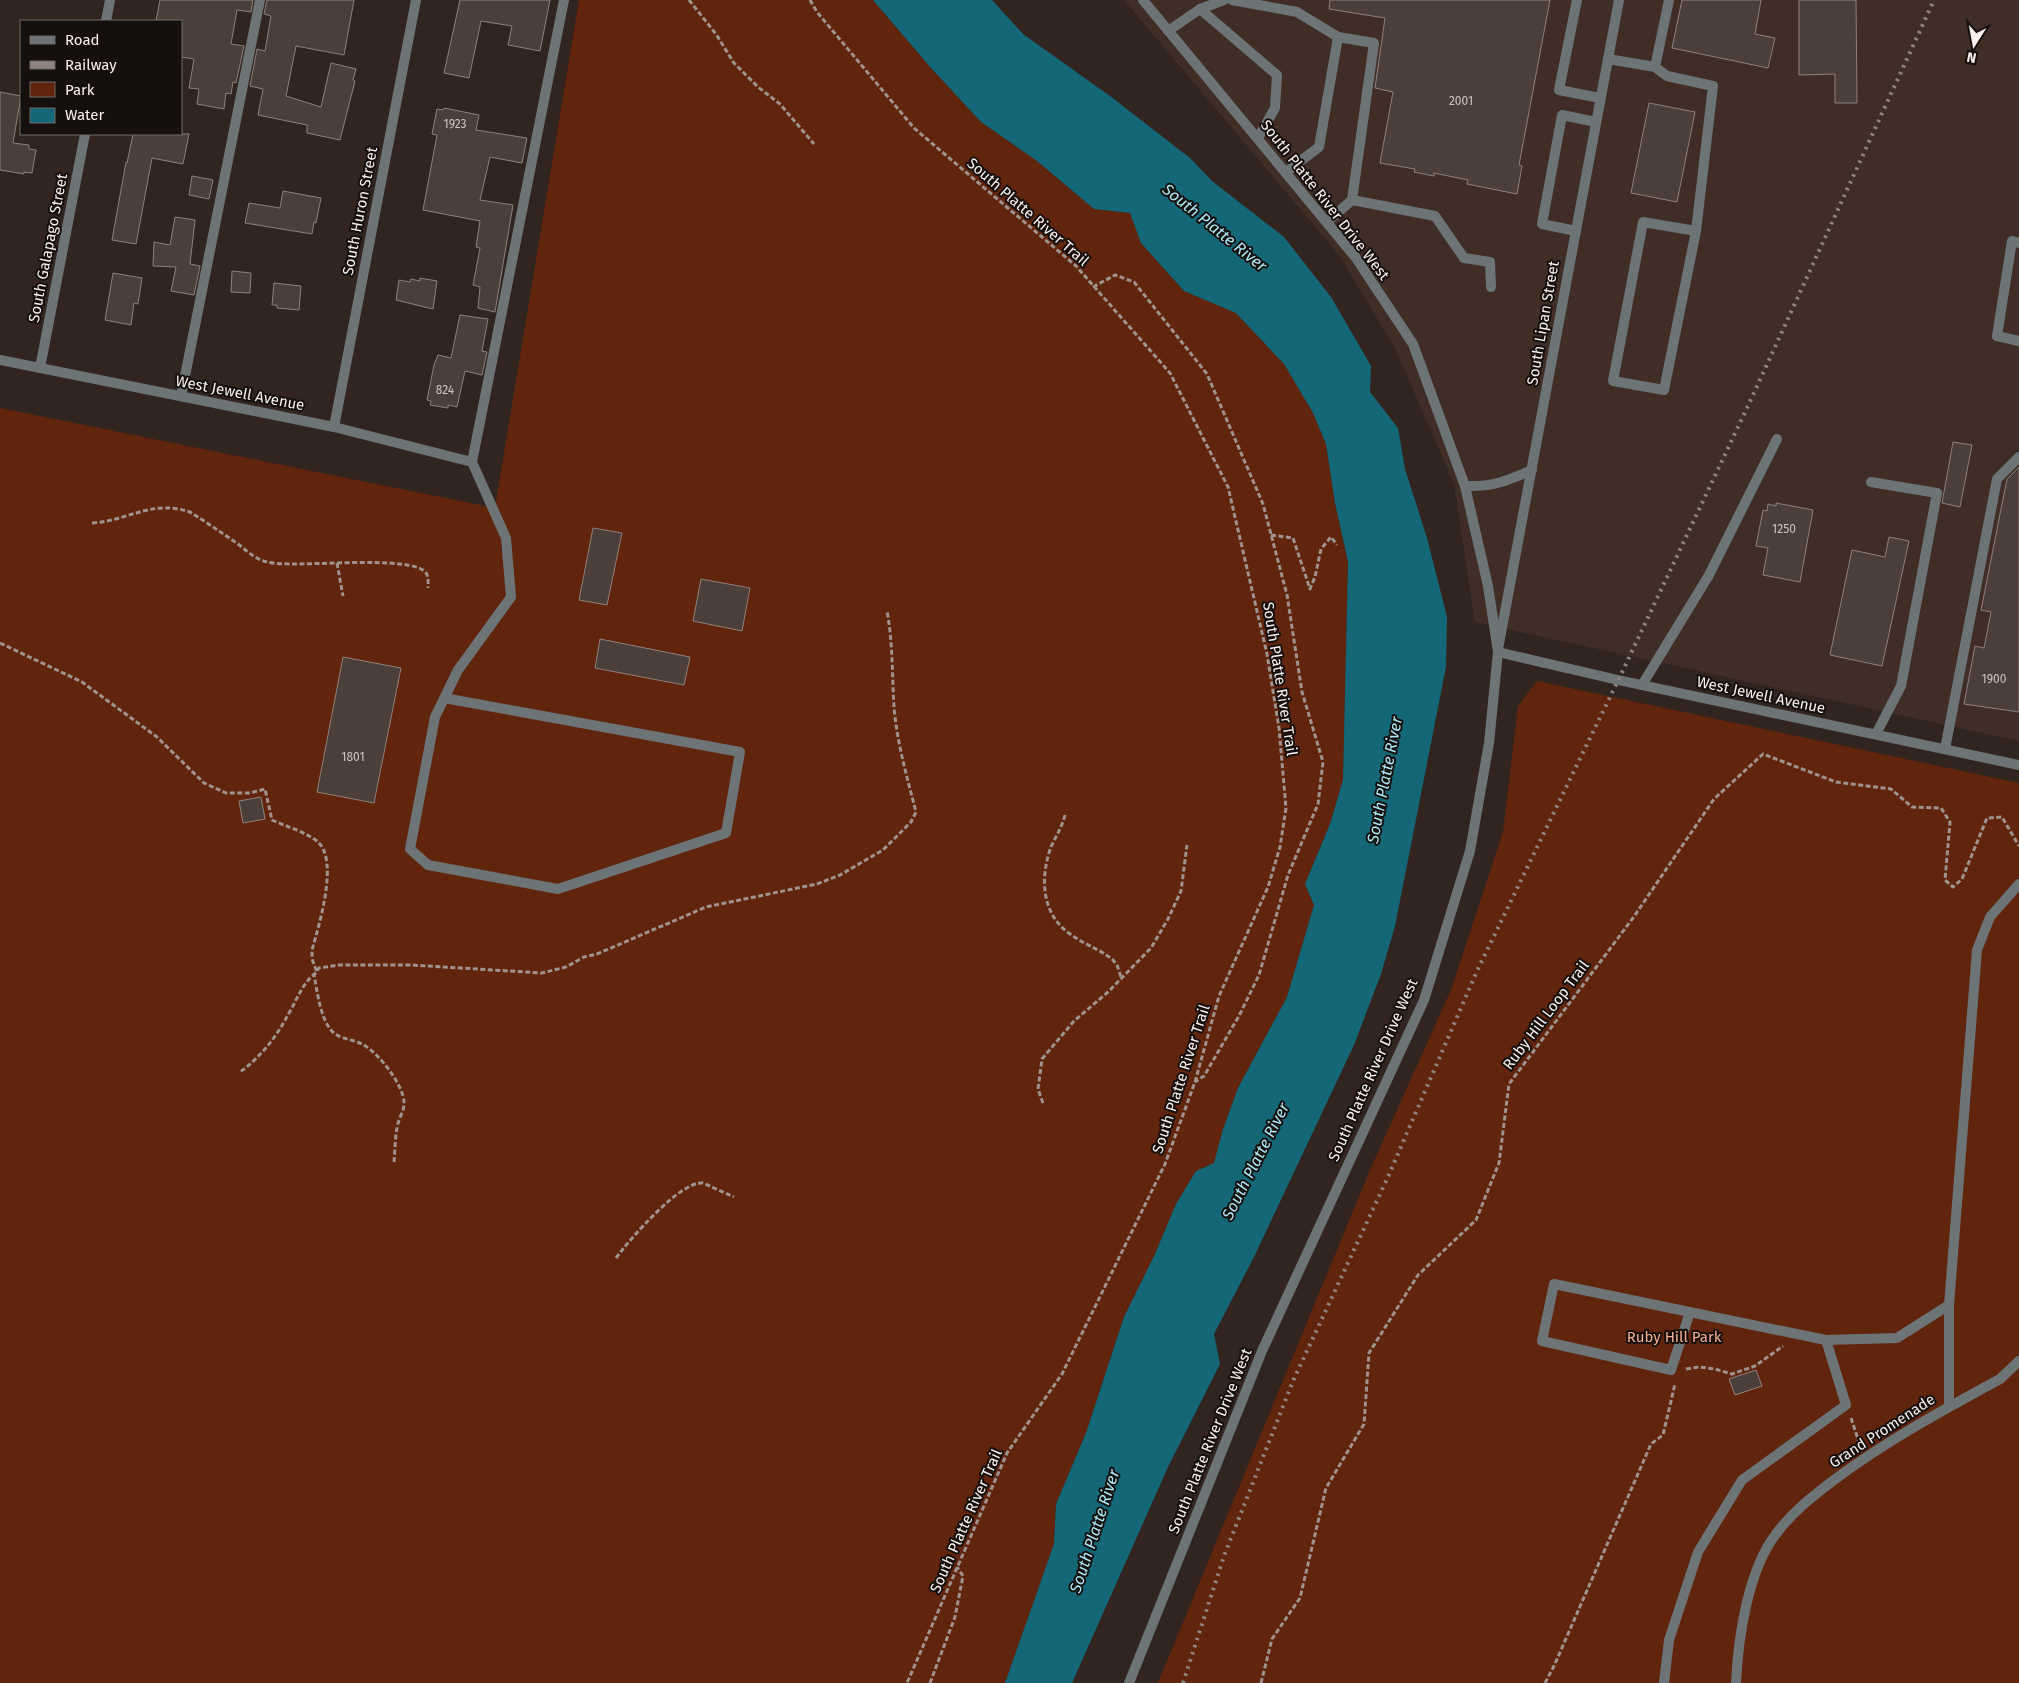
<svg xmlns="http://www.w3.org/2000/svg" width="2019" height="1683" viewBox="0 0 2019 1683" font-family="'Fira Sans',sans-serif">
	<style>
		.built { fill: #402d26 }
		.green { fill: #61240d }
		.water { fill: #146776 }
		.building { fill: #4c3e39; stroke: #90807b }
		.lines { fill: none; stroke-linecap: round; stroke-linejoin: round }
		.path { stroke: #9e938f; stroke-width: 3; stroke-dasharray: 5 2.5; stroke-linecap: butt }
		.service { stroke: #6c7476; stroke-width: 10 }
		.minor { stroke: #6c7476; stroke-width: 10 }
		.tertiary { stroke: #6c7476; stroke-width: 10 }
		.rail { stroke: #8f8480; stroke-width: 4; stroke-dasharray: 2.5 5; stroke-linecap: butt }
		.labels { text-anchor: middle; stroke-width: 4; stroke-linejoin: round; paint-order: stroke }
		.number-label { font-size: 12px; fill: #cec4c0 }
		.street-label { font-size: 15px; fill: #f9f0ed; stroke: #15100e }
		.park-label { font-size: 15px; fill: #f7ac93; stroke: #15100e }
		.water-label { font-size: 16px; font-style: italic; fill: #ade8f7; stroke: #15100e }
	</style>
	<rect width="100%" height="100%" fill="#322520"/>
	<path class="built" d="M1124 0H2019V741L1475 622 1454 484 1396 350 1339 255Z"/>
	<g class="green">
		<path d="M579 0H873L931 68 981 122 1037 161 1094 209 1130 213 1141 243 1184 291 1236 313 1284 364 1313 413 1326 444 1335 503 1348 562 1343 780 1330 824 1305 884 1314 905 1287 997 1238 1088 1223 1129 1214 1164 1196 1171 1176 1204 1155 1254 1124 1317 1086 1433 1056 1504 1054 1544 1005 1683H0V408L495 508Z"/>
		<path d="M1537 681 2019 783V1683H1158L1370 1170 1451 990 1503 832 1518 706Z"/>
	</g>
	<path class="water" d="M873 0H992L1023 34 1110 96 1190 158 1212 181 1284 237 1331 297 1371 366 1370 392 1398 428 1405 469 1427 538 1447 617 1446 667 1395 926 1381 974 1354 1045 1254 1257 1214 1334 1220 1364 1168 1467 1072 1683H1005L1054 1544 1056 1504 1086 1433 1124 1317 1155 1254 1176 1204 1196 1171 1214 1163 1223 1129 1238 1088 1287 997 1314 905 1305 884 1330 824 1343 780 1348 562 1335 503 1326 444 1313 413 1284 364 1236 313 1184 291 1141 243 1130 213 1094 209 1037 161 981 122 931 68Z"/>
	<g class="building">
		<path d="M160 0H253L251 12 237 10 231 44 244 46 236 83 233 82 231 94 226 93 224 109 197 104 199 89 189 88 194 59 181 57V21H156Z"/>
		<path d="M267 0H354L344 55 296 46 286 96 321 107 331 63 356 69 353 80 355 81 340 140 307 133V125L258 115 263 89 250 86 257 49 265 51 271 16 264 14Z"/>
		<path d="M460 0H550L540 51 508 45 512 26 481 21 469 78 444 73Z"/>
		<path d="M1330 0H1550L1519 165 1522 166 1517 194 1467 184 1468 180 1434 173V176L1414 172 1415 169 1380 163 1393 92 1375 88 1385 18 1329 9Z"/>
		<path d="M1682 0H1761L1755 34 1775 38 1768 68 1672 48Z"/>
		<path d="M1799 0H1856L1857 103H1835V74L1799 75Z"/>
		<path d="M0 92 21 96 13 143 29 145V149L36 150 32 173 24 172V174L0 170Z"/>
		<path d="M1649 103 1695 112 1677 202 1631 193Z"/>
		<path d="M444 108 479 115 476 130 527 138 522 163 490 157 480 200 513 205 495 312 478 308 480 287 473 285 480 248 476 247 480 221 423 210 437 135 432 134 437 109 443 110Z"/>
		<path d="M133 134H189L183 164 152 158 136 244 112 240 126 162 127 163Z"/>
		<path d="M192 176 213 180 209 199 189 195Z"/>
		<path d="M283 191 321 198 316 223 314 222 312 234 245 223 249 203 280 208Z"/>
		<path d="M175 217 195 220 190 264 200 266 194 295 171 291 176 267 153 266 154 242 170 245Z"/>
		<path d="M232 271 251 273 250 293 231 292Z"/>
		<path d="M113 273 142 278 138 304 134 303 131 325 105 320Z"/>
		<path d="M420 278 437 281 433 309 396 300 399 280 410 282 411 279 420 281Z"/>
		<path d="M274 283 301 286 299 310 277 308V305H272Z"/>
		<path d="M460 315 488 319 482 351 487 352 482 375 465 371 457 407 448 405V408L430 405 431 401 427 400 434 365 438 355 451 358Z"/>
		<path d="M1953 442 1972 445 1960 507 1942 503Z"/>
		<path d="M2019 467V712L1964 704 1975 646 1984 648 1991 612 1981 610 2007 479Z"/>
		<path d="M1776 503 1813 510 1800 582 1763 575 1768 548 1756 546 1763 510 1767 511 1768 504 1776 506Z"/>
		<path d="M593 528 622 533 607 605 579 600Z"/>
		<path d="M1889 537 1909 541 1882 666 1830 655 1852 550 1885 557Z"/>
		<path d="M701 579 750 588 742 631 693 621Z"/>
		<path d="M600 639 690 657 684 685 595 668Z"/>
		<path d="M343 657 401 668 374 803 317 792Z"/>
		<path d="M261 797 265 819 243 823 239 801Z"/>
		<path d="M1756 1370 1762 1386 1735 1395 1729 1379Z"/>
	</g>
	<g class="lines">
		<g class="path">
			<path d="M689 0 716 34 734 63 758 87 780 104 814 144"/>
			<path d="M810 0 817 12 914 128 1076 266 1170 373 1228 487 1267 654 1279 728 1286 808 1280 847 1268 887 1219 996 1195 1082 1165 1164 1062 1374 1007 1453 907 1683"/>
			<path d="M1093 287 1115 275 1134 282 1207 374 1263 504 1287 595 1302 692 1323 762 1318 804 1288 875 1259 975 1239 1016 1204 1076 1195 1082"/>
			<path d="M92 523C128 521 151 499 190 512 206 522 222 533 238 544 247 551 255 559 267 562 294 569 412 553 426 573 429 577 428 583 428 588"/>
			<path d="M1271 535 1293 538 1310 589 1315 577 1321 549 1331 537 1337 545"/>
			<path d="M337 563 343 596"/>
			<path d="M0 643 82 682 157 737 204 783 226 793H250L265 789 272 820C285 826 308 833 318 842 339 861 319 925 312 950V959L317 972C302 983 298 998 289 1013 277 1036 261 1057 240 1072"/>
			<path d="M1065 815C1062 827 1056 836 1051 847 1040 877 1041 914 1070 934 1083 944 1100 949 1113 960L1117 965 1121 977"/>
			<path d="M1043 1103 1038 1089 1042 1059 1074 1021 1108 992 1151 948 1168 919 1181 891 1187 845"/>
			<path d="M394 1162C395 1151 395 1139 397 1128 398 1119 405 1110 404 1102 403 1084 378 1052 362 1044 352 1039 338 1039 331 1030 320 1017 317 990 314 975L319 968 339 965H411L542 973 566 967 584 957 597 954 706 907 817 884 840 875 883 850 911 822 916 812C907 777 897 743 894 707 892 675 893 643 887 611"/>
			<path d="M616 1258C629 1240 681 1180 703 1183L734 1197"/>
			<path d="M1686 1369 1699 1367 1715 1369 1732 1374 1755 1366 1783 1346"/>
			<path d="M1851 1418 1860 1445"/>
			<path d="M930 1683 955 1617 963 1576 957 1567"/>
			<path d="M1261 1683 1272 1639 1300 1598 1326 1488 1364 1424 1369 1353 1418 1275 1476 1220 1499 1163 1509 1084 1633 918 1714 799 1763 754 1836 782 1891 789 1912 807 1941 808 1950 822 1945 880 1953 887 1962 879 1987 818 2002 817 2019 846"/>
			<path d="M1545 1683 1554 1666 1651 1444 1663 1435 1675 1384"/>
		</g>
		<g class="service">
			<path d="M1232 0 1297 12 1338 37 1374 43 1352 200 1327 222"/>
			<path d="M1577 0 1559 90 1600 98"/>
			<path d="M1200 9 1224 0"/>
			<path d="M1168 31 1200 9 1277 75 1275 108 1258 138"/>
			<path d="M1608 59 1655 67 1669 0"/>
			<path d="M1655 67 1667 76 1713 86 1696 231 1664 390 1613 381 1643 222 1696 231"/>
			<path d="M1286 172 1319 147 1338 37"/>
			<path d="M1352 200 1435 216 1464 258 1490 262 1491 287"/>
			<path d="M1576 231 1542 224 1562 115 1596 122"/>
			<path d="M2019 243 2012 241 1997 336 2019 341"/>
			<path d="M181 396 260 0"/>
			<path d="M1871 482 1937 493 1901 686 1876 734"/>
			<path d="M1465 486C1494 487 1506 481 1532 470"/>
			<path d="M1642 685 1709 575 1777 439"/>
			<path d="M444 698 740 752 726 833 558 889 428 865 410 849 435 717 458 670 511 597 506 538 472 462 564 0"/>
			<path d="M1945 749 1997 479 2019 457"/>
			<path d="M1690 1312 1671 1370 1542 1341 1554 1284 1826 1340 1897 1338 1949 1305"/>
			<path d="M1949 1406V1305L1977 950 1990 917 2019 884"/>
			<path d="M1664 1683 1669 1640 1698 1552 1742 1480 1846 1405 1826 1340"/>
			<path d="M1736 1683C1738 1638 1748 1570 1776 1534 1792 1512 1813 1496 1834 1480 1886 1441 1943 1410 2000 1379L2019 1361"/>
		</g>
		<g class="minor">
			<path d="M106 21 110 0"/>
			<path d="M0 360 334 427 472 462"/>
			<path d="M40 368 85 134"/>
			<path d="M334 427 416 0"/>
			<path d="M1498 649 1619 0"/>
		</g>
		<g class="tertiary">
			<path d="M1498 652 1618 680 2019 765"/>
			<path d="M1129 1683 1262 1351 1424 1000 1470 851 1489 743 1498 652 1488 586 1465 486 1413 344 1356 258 1143 0"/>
		</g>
		<path class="rail" d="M1183 1683 1224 1556 1293 1381 1387 1179 1477 971 1626 664 1747 408 1934 0"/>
	</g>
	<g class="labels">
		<g class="number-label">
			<text x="1461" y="105">2001</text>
			<text x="455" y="128">1923</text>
			<text x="445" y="394">824</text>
			<text x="1784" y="533">1250</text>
			<text x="1994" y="683">1900</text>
			<text x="353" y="761">1801</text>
		</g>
		<g class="street-label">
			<text transform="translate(1325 200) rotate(52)" y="5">South Platte River Drive West</text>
			<text transform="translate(360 211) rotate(-79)" y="5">South Huron Street</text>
			<text transform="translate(1028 212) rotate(41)" y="5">South Platte River Trail</text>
			<text transform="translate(48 248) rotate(-79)" y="5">South Galapago Street</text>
			<text transform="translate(1543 323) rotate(-80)" y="5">South Lipan Street</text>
			<text transform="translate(240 393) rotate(11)" y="5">West Jewell Avenue</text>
			<text transform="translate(1280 679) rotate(81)" y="5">South Platte River Trail</text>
			<text transform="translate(1761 695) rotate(12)" y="5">West Jewell Avenue</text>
			<text transform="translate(1546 1015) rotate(-53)" y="5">Ruby Hill Loop Trail</text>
			<text transform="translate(1373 1070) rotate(-66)" y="5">South Platte River Drive West</text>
			<text transform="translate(1181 1079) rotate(-72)" y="5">South Platte River Trail</text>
			<text transform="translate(1882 1431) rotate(-33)" y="5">Grand Promenade</text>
			<text transform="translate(1210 1441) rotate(-68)" y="5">South Platte River Drive West</text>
			<text transform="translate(966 1521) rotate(-66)" y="5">South Platte River Trail</text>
		</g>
		<g class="park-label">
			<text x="1674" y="1342">Ruby Hill Park</text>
		</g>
		<g class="water-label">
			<text transform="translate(1215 227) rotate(39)" y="6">South Platte River</text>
			<text transform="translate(1384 780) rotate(-79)" y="6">South Platte River</text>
			<text transform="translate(1255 1161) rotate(-63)" y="6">South Platte River</text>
			<text transform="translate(1094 1531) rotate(-72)" y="6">South Platte River</text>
		</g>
	</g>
	<rect x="20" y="20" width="162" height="115" fill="#15100e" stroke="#706a67"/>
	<rect x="30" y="36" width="25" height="8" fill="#6c7476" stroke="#706a67"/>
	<text x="65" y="45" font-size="15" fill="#f9f0ed">Road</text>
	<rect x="30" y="61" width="25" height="8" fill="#8f8480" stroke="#706a67"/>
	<text x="65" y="70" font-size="15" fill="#f9f0ed">Railway</text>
	<rect x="30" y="82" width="25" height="15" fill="#61240d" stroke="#706a67"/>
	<text x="65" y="95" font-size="15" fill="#f9f0ed">Park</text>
	<rect x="30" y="108" width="25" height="15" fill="#146776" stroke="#706a67"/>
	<text x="65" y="120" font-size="15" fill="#f9f0ed">Water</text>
	<g transform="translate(1974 45) rotate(191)" stroke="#15100e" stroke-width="4" paint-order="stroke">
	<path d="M0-4L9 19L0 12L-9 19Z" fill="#f9f0ed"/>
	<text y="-8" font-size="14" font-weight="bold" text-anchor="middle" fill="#f9f0ed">N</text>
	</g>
</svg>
